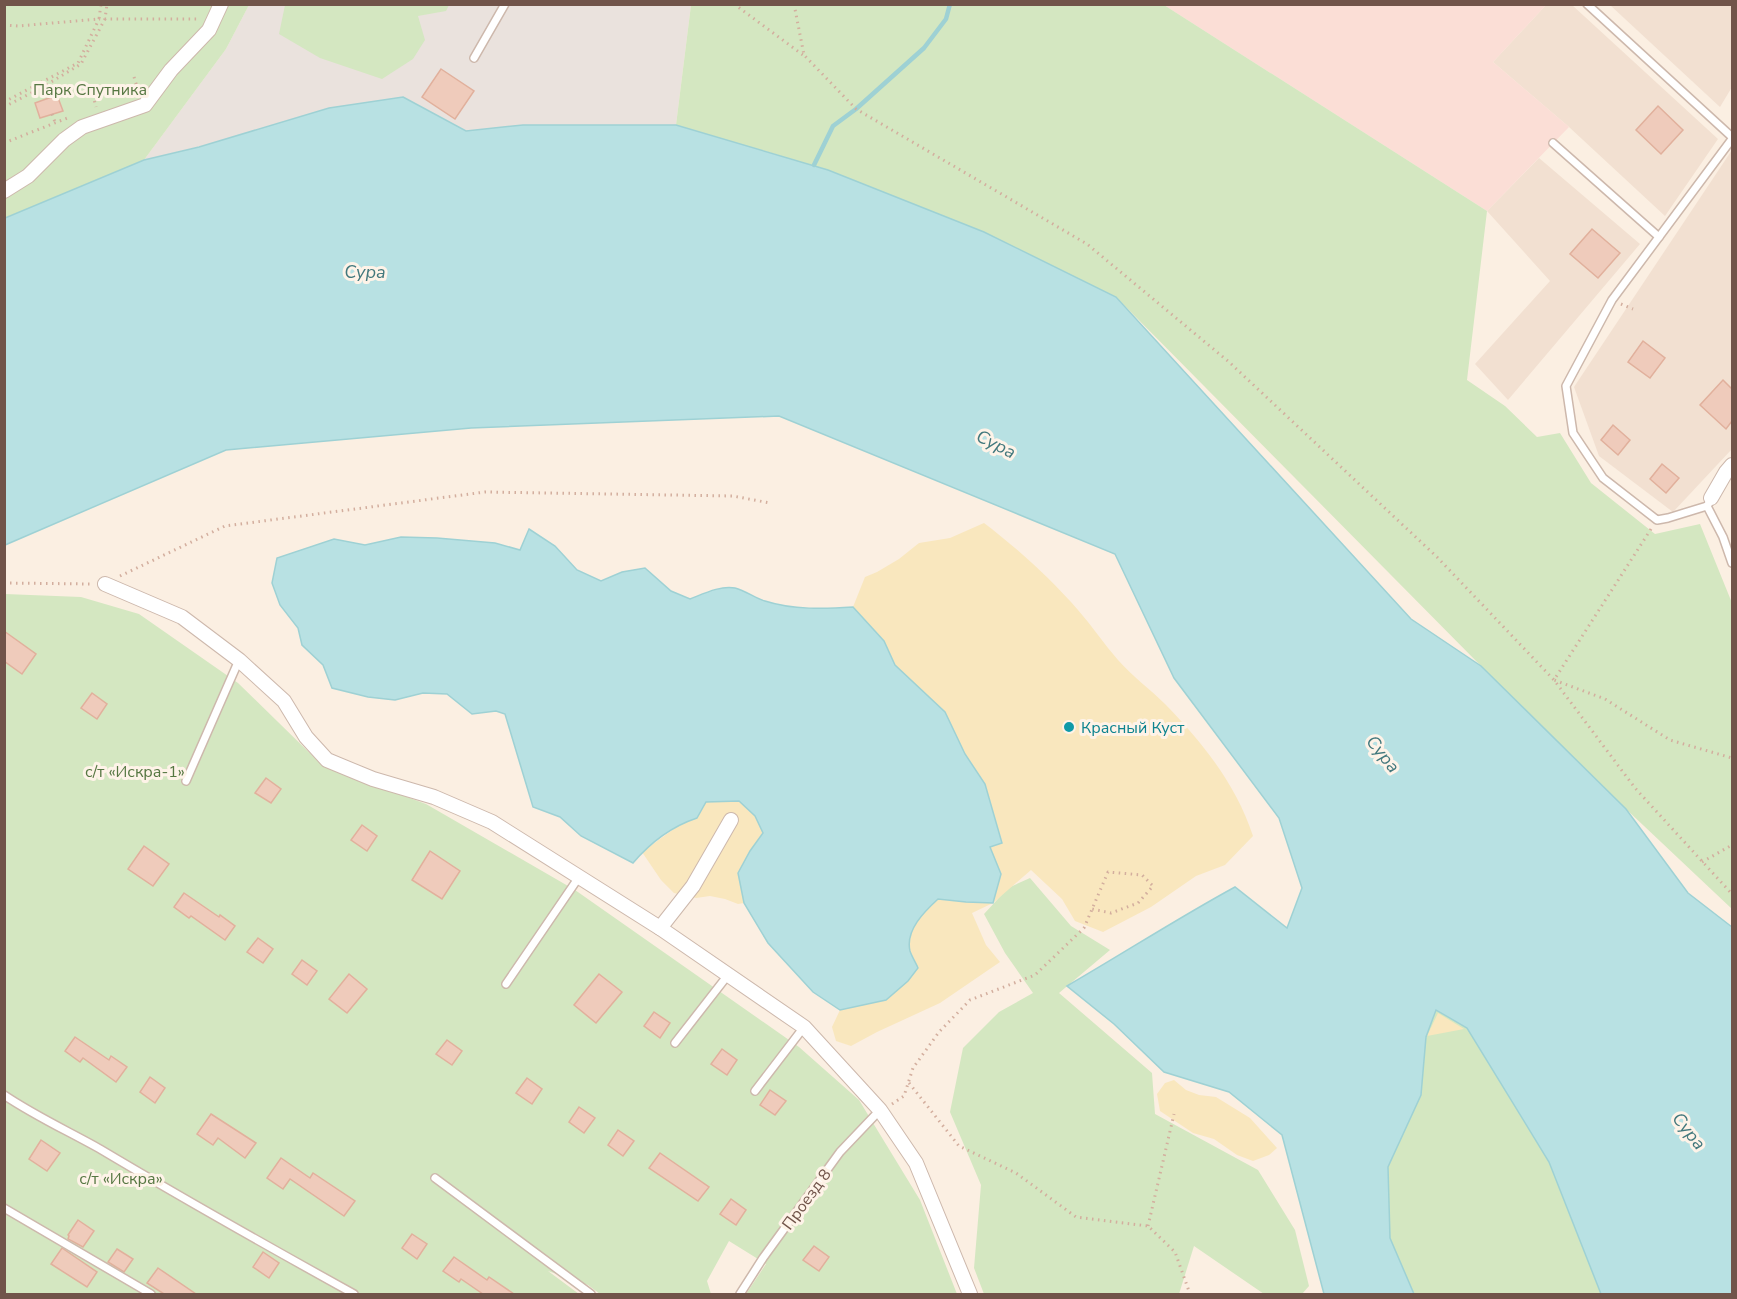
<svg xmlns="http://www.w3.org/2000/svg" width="1737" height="1299" viewBox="0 0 1737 1299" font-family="'Nunito Sans',sans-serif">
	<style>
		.residential { fill: #f2e0d1 }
		.commercial { fill: #fbded6 }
		.industrial { fill: #eae2dd }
		.green { fill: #d4e7c1 }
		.sand { fill: #f9e7be }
		.water { fill: #b8e1e3; stroke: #9ed1d4; stroke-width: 1.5 }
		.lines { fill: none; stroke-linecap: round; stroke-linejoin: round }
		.stream { stroke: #9ed1d4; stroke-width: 4.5 }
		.building { fill: #efcbbb; stroke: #e1b09c; stroke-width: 1.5 }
		.service-casing { stroke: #cdb8ac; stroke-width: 10 }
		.minor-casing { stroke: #cdb8ac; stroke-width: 16 }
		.path { stroke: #d3ae9e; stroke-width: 3; stroke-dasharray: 1.5 4.5; stroke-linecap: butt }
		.service { stroke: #fff; stroke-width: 7 }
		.minor { stroke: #fff; stroke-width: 14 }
		.culture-dot { fill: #0f9aa8; stroke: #fef3e8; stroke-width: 2 }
		.labels { text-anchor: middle; stroke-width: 6; stroke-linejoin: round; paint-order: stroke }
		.park-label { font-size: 16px; fill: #567742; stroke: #fef3e8 }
		.culture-label { font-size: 16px; fill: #0d838f; stroke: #fef3e8; text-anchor: start }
		.street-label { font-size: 16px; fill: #71544a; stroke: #fef3e8 }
		.water-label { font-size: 18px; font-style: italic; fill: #42787d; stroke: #fef3e8 }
	</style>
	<rect width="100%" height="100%" fill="#fbefe2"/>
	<g class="residential">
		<path d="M1546 5H1572L1718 139 1665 216 1569 127 1493 62Z"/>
		<path d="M1610 5H1732V87L1720 107Z"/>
		<path d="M1732 150V449L1673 512 1599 456 1574 387Z"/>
		<path d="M1539 158 1640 244 1508 400 1475 364 1550 281 1487 211Z"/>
	</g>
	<path class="commercial" d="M1164 5H1546L1493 62 1569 127 1487 211Z"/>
	<path class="industrial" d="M249 5H691L676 125H524L466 131 402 97 144 160 226 49Z"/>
	<g class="green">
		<path d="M5 5H249L226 49 144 160 5 218Z"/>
		<path d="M285 5V4L449 5 446 11 418 16 425 40 413 59 382 79 320 58 279 34Z"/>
		<path d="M691 5H1164L1487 211 1467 380 1505 406 1537 437 1560 433 1591 483 1655 534 1700 524 1732 603V909L1626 809 1481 666 1116 297 778 155 676 125Z"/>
		<path d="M5 594 81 597 139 614 238 683 323 766 426 804 575 890 799 1047 859 1100 920 1200 957 1294H746L766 1264 729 1241 707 1281 711 1294H600L588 1285 548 1271 579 1294H5Z"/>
		<path d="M1030 878 1071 926 1110 950 1059 993 1152 1073 1155 1114 1258 1170 1295 1230 1309 1286 1302 1294H1264L1194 1246 1179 1294H984L974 1268 981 1185 950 1112 963 1048 999 1012 1033 993 1005 953 984 914 1008 888Z"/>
		<path d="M1435 1010 1467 1028 1549 1162 1601 1294H1414L1390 1238 1388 1166 1421 1095 1426 1037Z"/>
	</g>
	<g class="sand">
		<path d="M984 523C1017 548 1050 578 1078 610 1092 626 1104 644 1118 660 1132 676 1150 689 1165 704 1202 742 1236 784 1253 836L1225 865 1196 876 1151 907 1103 932 1075 921 1062 899 1031 870 993 903 972 913 986 945 1000 962 940 1003 877 1032 851 1046 836 1041 832 1027 840 1010 886 1000 918 968C915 963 912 957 910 951 905 930 925 911 938 898L966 902 992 903 990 847 1002 843 985 784 919 689 895 665 884 641 853 607 865 577 877 572 899 559 919 543 950 538Z"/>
		<path d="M725 800 739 801 755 816 764 833 750 851 738 873 744 903 738 904 725 899 710 896 696 898 674 893 661 880 642 852 682 823 697 818 705 802Z"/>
		<path d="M1438 1013 1464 1029 1427 1036Z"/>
		<path d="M1174 1080 1186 1090 1199 1095 1216 1097 1250 1118 1277 1148 1269 1155 1253 1161 1237 1155 1214 1139 1193 1133 1160 1111 1157 1094 1165 1083Z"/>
	</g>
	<g class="water">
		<path d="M403 97 466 131 523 125H676L828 170 984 232 1116 297 1411 619 1481 666 1626 809 1688 893 1732 927V1294H1601L1549 1162 1467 1028 1436 1010 1426 1037 1421 1095 1388 1167 1390 1238 1414 1294H1324L1282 1135 1229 1092 1164 1072 1114 1024 1067 986C1124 953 1178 918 1235 887L1287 928 1302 888 1279 818 1174 678 1115 554 779 416 471 428 226 450 5 545V218L144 160 199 147 329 108Z"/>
		<path d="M529 529 555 546 577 570 601 581 622 572 645 568 671 591 690 599C703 594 721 585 735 588 746 591 755 598 765 601 793 610 825 609 853 607L884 641 895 665 945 712 965 754 985 784 1002 843 990 847 1001 874 993 903 966 902 938 899C925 911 905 930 910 951 912 957 916 963 918 968L908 981 886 1000 840 1010 813 992 768 943 744 903 738 873 750 851 763 833 755 816 739 801 706 802 697 818C673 826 650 843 633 863L581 836 560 817 533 807 505 714 496 711 472 714 447 694 423 693 395 700 368 697 332 688 323 665 302 645 298 628 280 605 272 583 277 558 334 539 365 545 401 537 437 538 495 543 520 550Z"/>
	</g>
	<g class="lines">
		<path class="stream" d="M814 165 833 126 856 109 924 48 946 19 950 4"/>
	</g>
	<g class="building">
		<path d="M441 69 474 91 455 119 422 97Z"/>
		<path d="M57 95 63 111 40 118 35 103Z"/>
		<path d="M1658 106 1683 130 1661 154 1636 130Z"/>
		<path d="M1592 229 1620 253 1598 278 1570 254Z"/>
		<path d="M1643 341 1665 358 1650 378 1628 362Z"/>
		<path d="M1723 380 1732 389V421L1726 429 1700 405Z"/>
		<path d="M1613 425 1630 440 1618 455 1601 440Z"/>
		<path d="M1662 464 1679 478 1666 493 1650 479Z"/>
		<path d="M4 631 36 654 22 674 4 661Z"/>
		<path d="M92 693 107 704 97 719 81 708Z"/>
		<path d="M266 778 281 789 271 803 255 793Z"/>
		<path d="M362 825 377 836 367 851 351 840Z"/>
		<path d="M144 846 169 864 153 886 128 869Z"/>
		<path d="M430 851 460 871 442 899 412 880Z"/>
		<path d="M184 893 219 917 220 915 235 926 225 940 191 916 189 918 174 907Z"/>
		<path d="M258 938 273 949 263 963 247 952Z"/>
		<path d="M302 960 317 971 307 985 292 974Z"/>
		<path d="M349 974 367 989 347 1013 329 999Z"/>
		<path d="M599 974 622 992 596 1023 574 1005Z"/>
		<path d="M654 1012 670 1023 660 1038 644 1026Z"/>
		<path d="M75 1037 109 1060 111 1056 127 1067 116 1082 83 1058 80 1062 65 1051Z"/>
		<path d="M447 1040 462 1051 452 1065 436 1054Z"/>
		<path d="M722 1049 737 1060 727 1075 711 1064Z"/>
		<path d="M150 1077 165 1088 155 1103 140 1092Z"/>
		<path d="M527 1078 542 1089 532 1104 516 1093Z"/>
		<path d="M770 1090 786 1101 775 1115 760 1105Z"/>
		<path d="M579 1107 595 1118 584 1133 569 1122Z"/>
		<path d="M211 1114 256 1143 245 1158 218 1138 213 1145 197 1134Z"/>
		<path d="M618 1130 634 1141 623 1156 608 1145Z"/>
		<path d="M41 1140 60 1153 47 1171 29 1159Z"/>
		<path d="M660 1153 709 1187 698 1201 649 1168Z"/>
		<path d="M281 1158 310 1178 313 1173 355 1201 344 1216 290 1179 283 1189 267 1178Z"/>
		<path d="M731 1199 746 1210 736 1225 720 1214Z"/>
		<path d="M78 1220 94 1231 83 1247 68 1239 69 1236 68 1235Z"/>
		<path d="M412 1234 427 1244 417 1259 402 1248Z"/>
		<path d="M814 1246 829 1257 819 1271 803 1260Z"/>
		<path d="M62 1248 97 1272 87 1287 51 1264Z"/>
		<path d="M117 1249 133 1259 124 1272 108 1262Z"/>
		<path d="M263 1252 279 1263 269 1278 253 1267Z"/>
		<path d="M454 1257 487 1280 489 1277 514 1294H483L461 1279 459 1282 443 1271Z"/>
		<path d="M158 1268 196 1294H164L147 1283Z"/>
	</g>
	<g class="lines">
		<defs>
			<g id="service">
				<path d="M1587 4 1732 137"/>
				<path d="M474 58 505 4"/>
				<path d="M1553 143 1659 237"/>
				<path d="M1709 503 1707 506 1723 537 1732 563"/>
				<path d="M1707 506 1668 518 1657 520 1603 478 1573 433 1566 386 1612 300 1732 139"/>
				<path d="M186 781 239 660"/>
				<path d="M506 984 579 877"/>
				<path d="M675 1043 728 975"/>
				<path d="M755 1091 804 1027"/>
				<path d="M4 1095C35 1116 68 1131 100 1149 184 1199 269 1247 354 1294"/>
				<path d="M435 1178 591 1294"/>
				<path d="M4 1208 151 1294"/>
				<path d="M740 1294 763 1258 840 1152 880 1110"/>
			</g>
			<g id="minor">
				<path d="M4 191 28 176 64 140 82 127 145 105 171 70 209 30 221 4"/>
				<path d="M1711 498 1726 472 1732 465"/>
				<path d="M105 584 182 617 239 660 284 701 306 737 327 760 373 779 434 797 492 822 660 928 804 1027 880 1110 916 1163 970 1294"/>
				<path d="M660 928 693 886 731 820"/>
			</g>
		</defs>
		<use href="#service" class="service-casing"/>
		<use href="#minor" class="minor-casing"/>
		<g class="path">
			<path d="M734 4 803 55"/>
			<path d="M794 4 804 55 856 109 1087 244 1229 362 1437 557 1554 680 1635 788 1732 894"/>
			<path d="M4 25 18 26 99 19 101 4"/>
			<path d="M134 77 138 90"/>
			<path d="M93 95 96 107"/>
			<path d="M4 102 78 63 99 19H200"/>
			<path d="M4 107 41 88 81 64 105 19 107 4"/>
			<path d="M52 114 55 122"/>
			<path d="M4 143 70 117"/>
			<path d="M1621 304 1633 309"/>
			<path d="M1651 529 1554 680 1605 699 1670 740 1732 758"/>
			<path d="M120 576 225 526 485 492 733 496 770 503"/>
			<path d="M4 583 92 584"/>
			<path d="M1702 862 1732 845"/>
			<path d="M909 1083 959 1146 1016 1173 1076 1217 1148 1226 1175 1252 1190 1294"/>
			<path d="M892 1104 904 1096 913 1068 939 1032 970 1000 1035 975 1084 928 1108 872 1142 875 1153 886 1138 903 1111 913 1092 909"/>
			<path d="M1148 1226 1174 1114"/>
		</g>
		<use href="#service" class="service"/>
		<use href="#minor" class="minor"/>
	</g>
	<circle class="culture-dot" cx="1069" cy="727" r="6"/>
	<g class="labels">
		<g class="park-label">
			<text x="90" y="95">Парк Спутника</text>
			<text x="135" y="777">с/т «Искра-1»</text>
			<text x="121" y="1184">с/т «Искра»</text>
		</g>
		<g class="culture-label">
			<text x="1081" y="733">Красный Куст</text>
		</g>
		<g class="street-label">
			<text transform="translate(806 1199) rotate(-54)" y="6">Проезд 8</text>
		</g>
		<g class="water-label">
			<text x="365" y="278">Сура</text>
			<text transform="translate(996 444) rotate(27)" y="6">Сура</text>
			<text transform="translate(1383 754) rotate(51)" y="6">Сура</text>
			<text transform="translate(1689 1131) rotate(51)" y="6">Сура</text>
		</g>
	</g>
	<rect width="1737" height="1299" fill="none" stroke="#71544a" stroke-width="12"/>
</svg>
